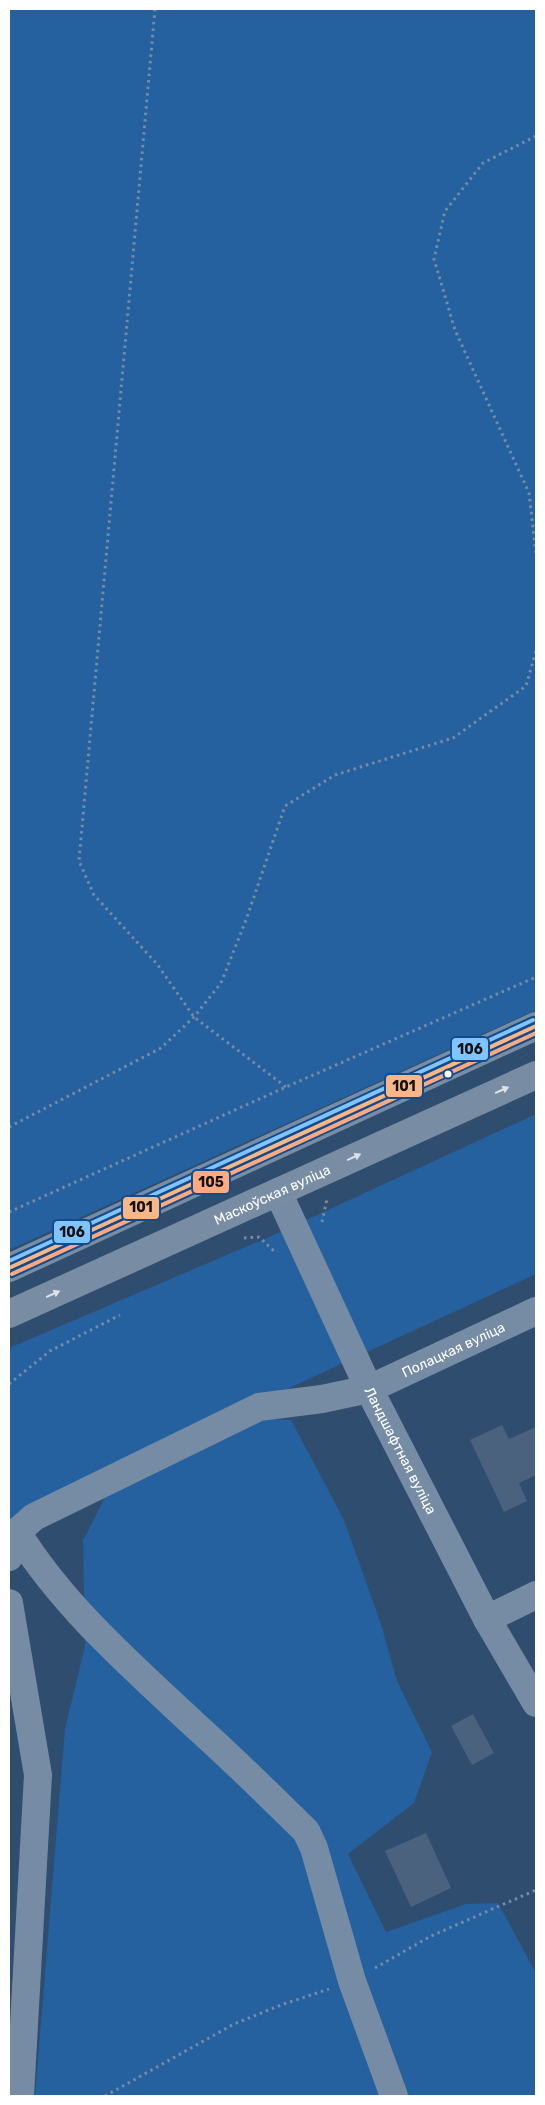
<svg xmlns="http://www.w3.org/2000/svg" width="545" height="2105" viewBox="0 0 545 2105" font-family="Rubik,sans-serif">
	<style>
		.green { fill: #25609f }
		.building { fill: #4a627e }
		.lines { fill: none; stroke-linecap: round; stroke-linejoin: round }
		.path { stroke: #768ca4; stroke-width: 3; stroke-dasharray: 2.5 4; stroke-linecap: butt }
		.minor { stroke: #768ca4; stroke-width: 28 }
		.highway { stroke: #788da3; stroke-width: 28 }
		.bus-1-casing { stroke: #144b8a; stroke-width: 8 }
		.bus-2-casing { stroke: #144b8a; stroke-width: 8 }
		.bus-3-casing { stroke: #144b8a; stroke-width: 8 }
		.bus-1 { stroke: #f9b686; stroke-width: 4 }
		.bus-2 { stroke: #ffa980; stroke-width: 4 }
		.bus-3 { stroke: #80c4ff; stroke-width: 4 }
		.oneway { fill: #dde2e8 }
		.bus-dot { fill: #fff; stroke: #144b8a; stroke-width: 2 }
		.labels { text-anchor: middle; stroke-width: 4.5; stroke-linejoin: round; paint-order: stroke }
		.street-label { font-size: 14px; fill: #fff; stroke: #144b8a }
		.line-badge { stroke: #144b8a; stroke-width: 2 }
		.pale-badge-label { font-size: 14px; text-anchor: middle; font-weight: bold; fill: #111 }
	</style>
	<rect width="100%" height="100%" fill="#2f4d6f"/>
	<g class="green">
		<path d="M9 9H536V1010L9 1250Z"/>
		<path d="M536 1114V1274L300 1383 9 1524V1348L269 1237Z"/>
		<path d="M246 1418 291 1420 344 1520 381 1624 397 1681 432 1752 414 1803 348 1854 386 1932 466 1904 498 1903 536 1973V2096H35L65 1729 85 1646 83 1541 108 1491Z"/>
	</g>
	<g class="building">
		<path d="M502 1425 509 1439 536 1427V1475L519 1483 527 1501 504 1512 470 1440Z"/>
		<path d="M473 1714 494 1753 472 1765 451 1726Z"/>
		<path d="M426 1833 451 1888 411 1907 385 1851Z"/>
	</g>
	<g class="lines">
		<g class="path">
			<path d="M155 9 79 861 94 895 157 964 194 1017 286 1087"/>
			<path d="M536 136 483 163 445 211 434 259 455 330 529 493 536 554"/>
			<path d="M9 1127 161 1048 194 1017 221 983 246 920 285 806 335 775 453 738 526 686 536 651"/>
			<path d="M9 1212 286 1087 536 977"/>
			<path d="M322 1222 327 1199"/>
			<path d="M244 1238 259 1237 275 1252 277 1251"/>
			<path d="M9 1384 50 1351 120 1315"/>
			<path d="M375 1968 431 1936 536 1890"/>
			<path d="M105 2096 234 2024 281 2005 329 1989"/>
		</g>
		<g class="minor">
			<path id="s1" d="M278 1192 369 1389 487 1619 536 1703"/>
			<path d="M9 1533 17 1532C64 1608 134 1668 198 1728 235 1761 270 1796 306 1831L314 1848 352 1981 394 2096"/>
			<path id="s2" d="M9 1557 17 1532 34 1517 259 1407 322 1399 369 1389 536 1311"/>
			<path d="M9 1603 38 1775 20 2096"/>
			<path d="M487 1619 536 1595"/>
		</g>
		<g class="highway">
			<path d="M9 1268 536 1026"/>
			<path id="s3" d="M9 1314 536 1075"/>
		</g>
		<defs>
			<path id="bus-1" d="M9 1268 536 1026"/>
			<path id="bus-2" d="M12 1274 536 1033"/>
			<path id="bus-3" d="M9 1261 533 1020"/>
		</defs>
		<use href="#bus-1" class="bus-1-casing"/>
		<use href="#bus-2" class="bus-2-casing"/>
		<use href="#bus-3" class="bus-3-casing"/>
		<use href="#bus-1" class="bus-1"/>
		<use href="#bus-2" class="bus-2"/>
		<use href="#bus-3" class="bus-3"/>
	</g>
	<defs><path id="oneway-solid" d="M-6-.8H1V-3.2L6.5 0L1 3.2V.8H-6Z" transform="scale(1.25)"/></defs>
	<g class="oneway">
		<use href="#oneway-solid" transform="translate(502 1090) rotate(-24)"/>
		<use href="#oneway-solid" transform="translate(354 1157) rotate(-24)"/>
		<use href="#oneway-solid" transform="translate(53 1294) rotate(-24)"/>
	</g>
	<circle class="bus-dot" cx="448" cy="1074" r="4.5"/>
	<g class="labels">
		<g class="street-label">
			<text dy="5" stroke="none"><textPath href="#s3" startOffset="289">Маскоўская вуліца</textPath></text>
			<text dy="5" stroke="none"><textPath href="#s2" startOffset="504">Полацкая вуліца</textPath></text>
			<text dy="5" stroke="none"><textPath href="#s1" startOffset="286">Ландшафтная вуліца</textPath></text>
		</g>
	</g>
	<g class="line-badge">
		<rect x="451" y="1037" width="38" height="24" rx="5" fill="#80c4ff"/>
		<rect x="385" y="1074" width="38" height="24" rx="5" fill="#f9b686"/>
		<rect x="192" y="1170" width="38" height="24" rx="5" fill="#ffa980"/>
		<rect x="122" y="1196" width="38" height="24" rx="5" fill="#f9b686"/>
		<rect x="53" y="1220" width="38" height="24" rx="5" fill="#80c4ff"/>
	</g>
	<g class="pale-badge-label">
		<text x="470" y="1054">106</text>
		<text x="404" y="1091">101</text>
		<text x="211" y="1187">105</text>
		<text x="141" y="1212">101</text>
		<text x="72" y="1237">106</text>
	</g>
	<rect width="545" height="2105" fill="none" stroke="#ffffff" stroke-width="20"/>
</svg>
